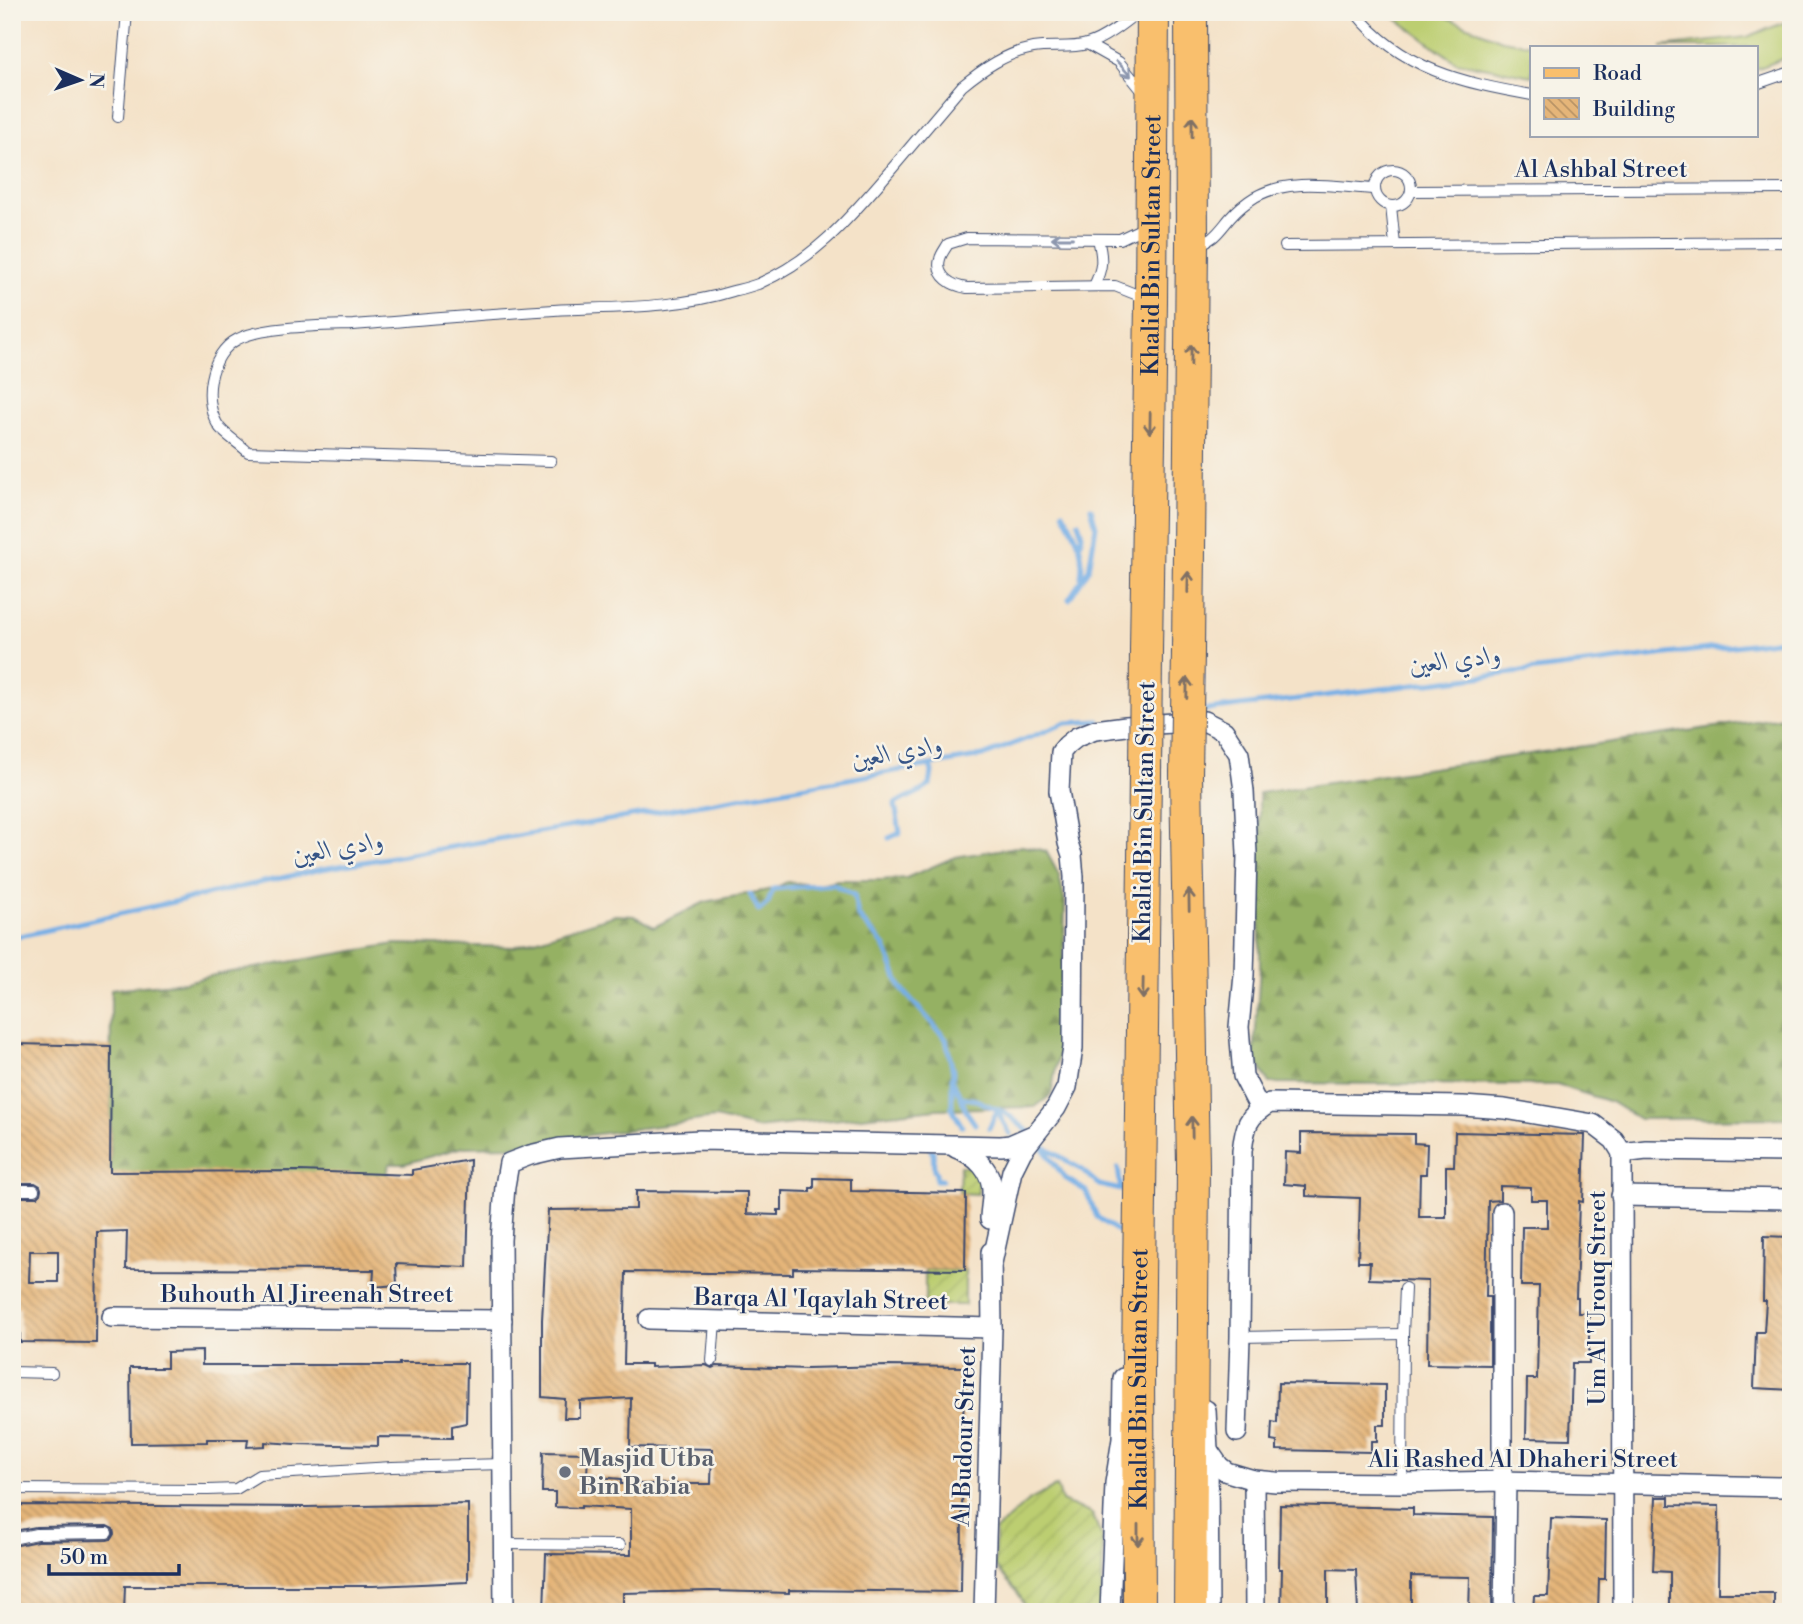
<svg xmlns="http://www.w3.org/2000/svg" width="1803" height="1624" viewBox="0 0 1803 1624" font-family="'Libre Bodoni',Amiri,serif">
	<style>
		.forest { fill: url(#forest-firs); stroke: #587060; stroke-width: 2 }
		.garden { fill: url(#garden-furrows); stroke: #6c7e68; stroke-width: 2 }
		.pitch { fill: #bcce71; stroke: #6c7e68; stroke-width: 2 }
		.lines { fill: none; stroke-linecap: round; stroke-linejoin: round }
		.stream { stroke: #76afe6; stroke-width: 5 }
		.building { fill: url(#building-back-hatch); fill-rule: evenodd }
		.service-casing { stroke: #3c4a6e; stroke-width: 12 }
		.minor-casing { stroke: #3c4a6e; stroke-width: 22 }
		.primary-casing { stroke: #3c4a6e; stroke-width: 34 }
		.service { stroke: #fff; stroke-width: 10 }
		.minor { stroke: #fff; stroke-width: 19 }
		.primary { stroke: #f9bf6d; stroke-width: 32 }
		.primary-bridge-casing { stroke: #3c4a6e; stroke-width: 34; stroke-linecap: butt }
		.primary-bridge { stroke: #f9bf6d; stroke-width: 32 }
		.oneway { stroke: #8d97ae }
		.oneway2 { stroke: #7f7065 }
		.worship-dot { fill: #6b7280; stroke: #f7f3e8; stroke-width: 2.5 }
		.labels { text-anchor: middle; stroke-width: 5; stroke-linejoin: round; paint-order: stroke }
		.street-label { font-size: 24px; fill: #1b2f5e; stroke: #f7f3e8 }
		.worship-label { font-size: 24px; font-weight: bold; fill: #5b616d; stroke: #f7f3e8; text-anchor: start }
		.water-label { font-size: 26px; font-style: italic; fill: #365587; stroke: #f7f3e8 }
	</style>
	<defs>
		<pattern id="forest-firs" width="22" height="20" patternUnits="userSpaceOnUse" patternTransform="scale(1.75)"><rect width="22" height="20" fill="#95b163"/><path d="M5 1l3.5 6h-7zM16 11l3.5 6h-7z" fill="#799055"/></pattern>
		<pattern id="garden-furrows" width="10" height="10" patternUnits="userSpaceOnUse" patternTransform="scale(1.75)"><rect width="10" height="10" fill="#bcce71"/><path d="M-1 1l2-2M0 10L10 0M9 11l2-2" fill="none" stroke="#a1b164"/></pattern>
		<pattern id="building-back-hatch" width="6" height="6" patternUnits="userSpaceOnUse" patternTransform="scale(1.75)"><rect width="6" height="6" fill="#e5b579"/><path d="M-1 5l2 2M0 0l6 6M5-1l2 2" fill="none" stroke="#b99466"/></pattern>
	</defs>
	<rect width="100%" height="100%" fill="#f7f3e8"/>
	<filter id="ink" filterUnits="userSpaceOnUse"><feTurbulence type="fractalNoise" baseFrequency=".0143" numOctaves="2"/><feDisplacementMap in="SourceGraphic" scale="14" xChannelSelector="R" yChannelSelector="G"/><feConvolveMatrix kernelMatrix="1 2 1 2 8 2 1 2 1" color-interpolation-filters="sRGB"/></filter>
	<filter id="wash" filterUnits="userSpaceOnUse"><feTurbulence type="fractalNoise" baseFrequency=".00686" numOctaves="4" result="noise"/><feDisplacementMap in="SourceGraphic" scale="28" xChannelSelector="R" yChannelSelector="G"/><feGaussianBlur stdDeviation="1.57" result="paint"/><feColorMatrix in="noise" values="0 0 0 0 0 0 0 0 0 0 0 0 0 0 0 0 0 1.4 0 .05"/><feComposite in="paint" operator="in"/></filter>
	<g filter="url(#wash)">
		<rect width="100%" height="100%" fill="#f4e2c8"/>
		<g class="forest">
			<path d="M1791 716V1118L1639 1119 1611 1102 1557 1085 1269 1083 1254 1057 1260 967 1259 793Z"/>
			<path d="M1022 846 1046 851 1059 875 1065 903 1061 1041 1051 1095 1035 1107 937 1109 756 1128 715 1118 510 1146 463 1147 404 1164H389L387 1175 110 1173 111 989 186 982 219 974 395 944 513 947 615 915 634 916 654 927 705 902 773 889 787 882 813 885 838 880H881L906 878 955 857Z"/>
		</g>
		<g class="garden">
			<path d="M960 1166 979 1167 978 1194 959 1193Z"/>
			<rect x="925" y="1270" width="40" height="35"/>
			<path d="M1057 1486 1062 1501 1092 1514 1102 1537 1103 1556 1101 1612H1027L1020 1596 995 1566V1531L1028 1501Z"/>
		</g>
		<g class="pitch">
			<path d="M1387 12H1441L1446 17 1502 40 1547 47H1532V76L1456 62Z"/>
			<path d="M1791 20V56L1756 69V47H1661L1747 37Z"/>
		</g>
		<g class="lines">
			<g class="stream">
				<path d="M1063 512C1076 535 1085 549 1081 577"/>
				<path d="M1078 522 1082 534 1081 542"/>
				<path d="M1069 599 1089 569 1096 526 1091 508"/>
				<path d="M1199 711 1791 639"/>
				<path d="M889 838 900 833 895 804C906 796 919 795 930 785L932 772 930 765"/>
				<path d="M750 894 759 911 768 903 773 889 833 884 854 895 858 916 884 945 901 988 946 1039 953 1072 952 1080 961 1097 976 1100 1006 1113 1029 1132"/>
				<path d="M12 935 20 936 322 869 983 756 1066 723 1099 721"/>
				<path d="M952 1083V1109L962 1126"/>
				<path d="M961 1097 966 1111 975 1124"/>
				<path d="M998 1109 1001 1118 1010 1134"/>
				<path d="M989 1128 998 1109"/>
				<path d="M1036 1139 1065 1178 1086 1191 1097 1217 1117 1231"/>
				<path d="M1046 1148 1082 1170 1099 1185 1121 1190 1118 1168"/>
				<path d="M931 1151H933L934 1170 936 1172V1180H942"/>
			</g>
		</g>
		<g id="blocks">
			<g class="building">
				<path d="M16 1044 111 1046 110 1172 299 1171 412 1175V1170L470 1160 467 1267 396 1264 397 1285 373 1287 374 1270 126 1269 127 1231 97 1232 96 1343 20 1342V1308H16L17 1235H14V1197H37L40 1194 41 1189 40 1186 35 1183H14ZM30 1251H58V1282H29Z"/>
				<path d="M1455 1132 1585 1135 1583 1202 1579 1201 1576 1298H1578V1313H1589V1363H1572L1570 1439 1526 1438 1527 1379H1537L1539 1286H1521L1522 1227H1547V1200H1531V1187L1500 1186V1200L1488 1201 1486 1297H1490V1365L1427 1364 1428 1281 1369 1279 1370 1262H1358L1360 1198 1306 1196V1186L1284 1184 1285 1152 1301 1153V1133L1414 1134V1143L1427 1144 1426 1174H1420L1419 1217H1446V1166H1454Z"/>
				<path d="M814 1178 851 1179V1191L966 1193 965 1270 793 1268V1274L626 1272 624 1364H651V1367L706 1365 712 1368 717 1366 807 1369V1368L887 1366 964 1367 961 1592 789 1590V1593L710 1591 623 1593V1612H544L546 1554 631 1555V1509L581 1506V1508L555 1507V1492H542L543 1452 588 1453 587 1476 621 1479V1484H711L712 1449 630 1447 631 1398 580 1401V1418H564L565 1399 542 1397V1320L548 1210 636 1209V1191L747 1192V1214L778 1215V1210H782V1191L810 1192V1188H814Z"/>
				<path d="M1764 1236 1791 1237V1390L1754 1388 1756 1332H1764L1766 1301H1763Z"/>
				<path d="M202 1351V1365H399V1363H467L466 1423 452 1426V1438L378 1437V1446L296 1444 265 1442V1446L247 1447 248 1439H207V1442L131 1443 130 1368H167V1352Z"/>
				<path d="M1278 1383 1385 1385V1425H1377V1441H1371V1452L1277 1450V1442L1271 1441 1272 1422 1277 1423Z"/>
				<path d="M1656 1497H1669V1505L1719 1506 1718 1593H1774V1612H1670V1572L1653 1571Z"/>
				<path d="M468 1504V1582L373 1586H125L124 1612H14L13 1546 37 1541 107 1540 111 1539 114 1534 113 1529 107 1526 36 1527 14 1531V1505L306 1507Z"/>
				<path d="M1280 1505 1413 1508V1515L1493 1517 1492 1612H1469L1470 1577 1411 1576V1612H1358L1356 1570 1328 1569V1612H1281L1282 1569H1279Z"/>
				<path d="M1551 1518 1606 1520 1605 1579H1599L1598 1612H1533L1534 1596H1548Z"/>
			</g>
		</g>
	</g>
	<g filter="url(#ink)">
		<use href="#blocks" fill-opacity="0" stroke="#3c4a6e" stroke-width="2"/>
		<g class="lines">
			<defs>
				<g id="service">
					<path d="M1355 12C1400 69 1463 83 1532 95"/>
					<path d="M1087 44 1119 62 1144 93"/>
					<path d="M1756 84 1791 72"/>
					<path d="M118 117 127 12"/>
					<circle cx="1393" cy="188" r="18"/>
					<path d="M1411 191 1791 189"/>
					<path d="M1391 206 1395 245"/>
					<path d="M1196 244C1213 242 1219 231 1230 218 1237 210 1245 203 1255 197 1291 177 1335 187 1374 189"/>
					<path d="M1285 246 1791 242"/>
					<path d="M1094 286C1103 267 1103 259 1098 239"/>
					<path d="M1145 298 1115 286 967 288C953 286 935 277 940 259 941 254 946 248 948 244L967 238 1120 239 1145 227"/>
					<path d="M551 461 248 452C240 444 228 437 220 428 201 403 209 353 238 339 263 326 323 326 353 325 420 320 487 314 554 310 614 307 675 309 733 291 741 289 750 287 758 284 817 258 849 218 890 171 914 143 938 114 962 86 983 69 1006 53 1033 48 1050 45 1071 49 1087 44 1104 39 1124 23 1138 12"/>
					<path d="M12 1190H34"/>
					<path d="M1240 1337 1403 1334"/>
					<path d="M712 1361 715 1321"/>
					<path d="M12 1372 52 1373"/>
					<path d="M1402 1483 1403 1334 1405 1288"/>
					<path d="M12 1489 208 1490 236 1489 259 1475 392 1467 503 1464"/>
					<path d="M12 1539 36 1534 107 1533"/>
					<path d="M503 1544 620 1545"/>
				</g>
				<g id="minor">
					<path d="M956 1148C976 1155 994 1172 992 1195 992 1203 990 1211 990 1219"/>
					<path d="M1621 1196 1791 1199"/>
					<path d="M992 1263 1012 1171 1022 1151 1056 1108 1067 1087 1073 1048 1074 877 1072 855 1068 843 1059 791 1061 752 1067 745 1077 737 1095 730 1126 726 1204 721 1224 731 1239 754 1244 791 1247 854 1245 939 1244 975 1239 1027 1243 1076 1260 1109"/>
					<path d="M112 1317 502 1320"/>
					<path d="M649 1319 992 1328"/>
					<path d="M1206 1410 1208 1450 1209 1612"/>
					<path d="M1237 1432 1240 1337 1242 1151C1245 1126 1247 1116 1270 1103L1463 1106 1505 1109 1593 1124 1614 1140 1622 1153"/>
					<path d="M1208 1450 1219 1466 1227 1472 1254 1480 1276 1482 1402 1483 1502 1481 1780 1487 1791 1484"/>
					<path d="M1254 1480 1255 1612"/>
					<path d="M1502 1481V1212"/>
					<path d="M504 1612 501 1240 505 1186 509 1163 530 1155 560 1148 700 1140 1001 1146 1010 1145 1033 1135"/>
					<path d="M984 1612 992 1328 991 1252"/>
					<path d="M1110 1612 1115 1483 1122 1439 1123 1378"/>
					<path d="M1504 1612 1506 1481"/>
					<path d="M1623 1612 1622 1153 1646 1150 1791 1152"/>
				</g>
				<g id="primary">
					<path id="s1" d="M1146 651 1151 302 1153 12"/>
					<path d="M1188 651 1192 244 1191 12"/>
					<path d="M1186 775 1193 1165 1190 1612"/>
					<path id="s2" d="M1139 1612 1138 1367 1145 774"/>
				</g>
			</defs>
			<use href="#service" class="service-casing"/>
			<use href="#minor" class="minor-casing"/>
			<use href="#primary" class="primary-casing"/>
			<use href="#service" class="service"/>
			<use href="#minor" class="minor"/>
			<use href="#primary" class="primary"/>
			<defs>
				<g id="primary-bridge">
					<path d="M1145 774 1146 651"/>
					<path d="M1186 775 1188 651"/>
				</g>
			</defs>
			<use href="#primary-bridge" class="primary-bridge-casing"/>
			<use href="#primary-bridge" class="primary-bridge"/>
		</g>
		<defs><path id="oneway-shaft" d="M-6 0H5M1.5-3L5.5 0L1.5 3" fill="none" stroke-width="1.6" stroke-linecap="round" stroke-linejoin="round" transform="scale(1.75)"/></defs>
		<g class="oneway">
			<use href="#oneway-shaft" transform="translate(1124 69) rotate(47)"/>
			<use href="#oneway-shaft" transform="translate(1062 238) rotate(-180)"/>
		</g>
		<g class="oneway2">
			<use href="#oneway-shaft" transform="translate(1192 127) rotate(-90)"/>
			<use href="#oneway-shaft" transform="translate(1191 355) rotate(-89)"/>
			<use href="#oneway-shaft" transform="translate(1150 423) rotate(91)"/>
			<use href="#oneway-shaft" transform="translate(1188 582) rotate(-89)"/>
			<use href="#oneway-shaft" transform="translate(1187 688) rotate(-89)"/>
			<use href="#oneway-shaft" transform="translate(1189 900) rotate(-91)"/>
			<use href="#oneway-shaft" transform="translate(1143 989) rotate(91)"/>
			<use href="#oneway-shaft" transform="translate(1192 1127) rotate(-91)"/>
			<use href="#oneway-shaft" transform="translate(1138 1535) rotate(90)"/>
		</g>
	</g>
	<circle class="worship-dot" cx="565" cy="1472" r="7"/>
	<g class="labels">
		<g class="street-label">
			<text x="1601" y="177">Al Ashbal Street</text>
			<text dy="8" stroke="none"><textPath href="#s1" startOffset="406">Khalid Bin Sultan Street</textPath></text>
			<text transform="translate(1144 812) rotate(-89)" y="8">Khalid Bin Sultan Street</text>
			<text x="307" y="1302">Buhouth Al Jireenah Street</text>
			<text transform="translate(1597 1298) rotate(-90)" y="8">Um Al 'Urouq Street</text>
			<text transform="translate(821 1299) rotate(1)" y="8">Barqa Al 'Iqaylah Street</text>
			<text dy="8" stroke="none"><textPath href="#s2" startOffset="233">Khalid Bin Sultan Street</textPath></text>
			<text transform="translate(964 1436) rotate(-88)" y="8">Al Budour Street</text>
			<text x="1523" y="1467">Ali Rashed Al Dhaheri Street</text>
		</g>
		<g class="worship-label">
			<text x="579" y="1466">Masjid Utba<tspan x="579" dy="28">Bin Rabia</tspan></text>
		</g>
		<g class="water-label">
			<text transform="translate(1455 659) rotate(-7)" y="9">وادي العين</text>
			<text transform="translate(897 751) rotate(-10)" y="9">وادي العين</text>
			<text transform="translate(338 847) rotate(-10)" y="9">وادي العين</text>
		</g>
	</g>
	<rect width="1803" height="1624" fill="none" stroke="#f7f3e8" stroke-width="42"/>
	<rect x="1530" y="46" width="228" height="91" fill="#f7f3e8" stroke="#9fa5b1" stroke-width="2"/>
	<rect x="1544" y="68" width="35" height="10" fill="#f9bf6d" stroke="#9fa5b1" stroke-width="2"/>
	<text x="1593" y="80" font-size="21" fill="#1b2f5e">Road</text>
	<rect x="1544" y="98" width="35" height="21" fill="url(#building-back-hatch)" stroke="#9fa5b1" stroke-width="2"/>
	<text x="1593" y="116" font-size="21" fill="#1b2f5e">Building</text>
	<g transform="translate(80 80) rotate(92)" stroke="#f7f3e8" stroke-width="5" paint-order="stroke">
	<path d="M0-5L12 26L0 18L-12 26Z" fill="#1b2f5e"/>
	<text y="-10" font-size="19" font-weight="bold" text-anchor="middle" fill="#1b2f5e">N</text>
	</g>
	<path d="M49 1564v10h130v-10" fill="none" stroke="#1b2f5e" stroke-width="3.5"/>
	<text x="60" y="1564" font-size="21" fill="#1b2f5e" stroke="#f7f3e8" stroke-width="5" paint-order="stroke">50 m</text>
</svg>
